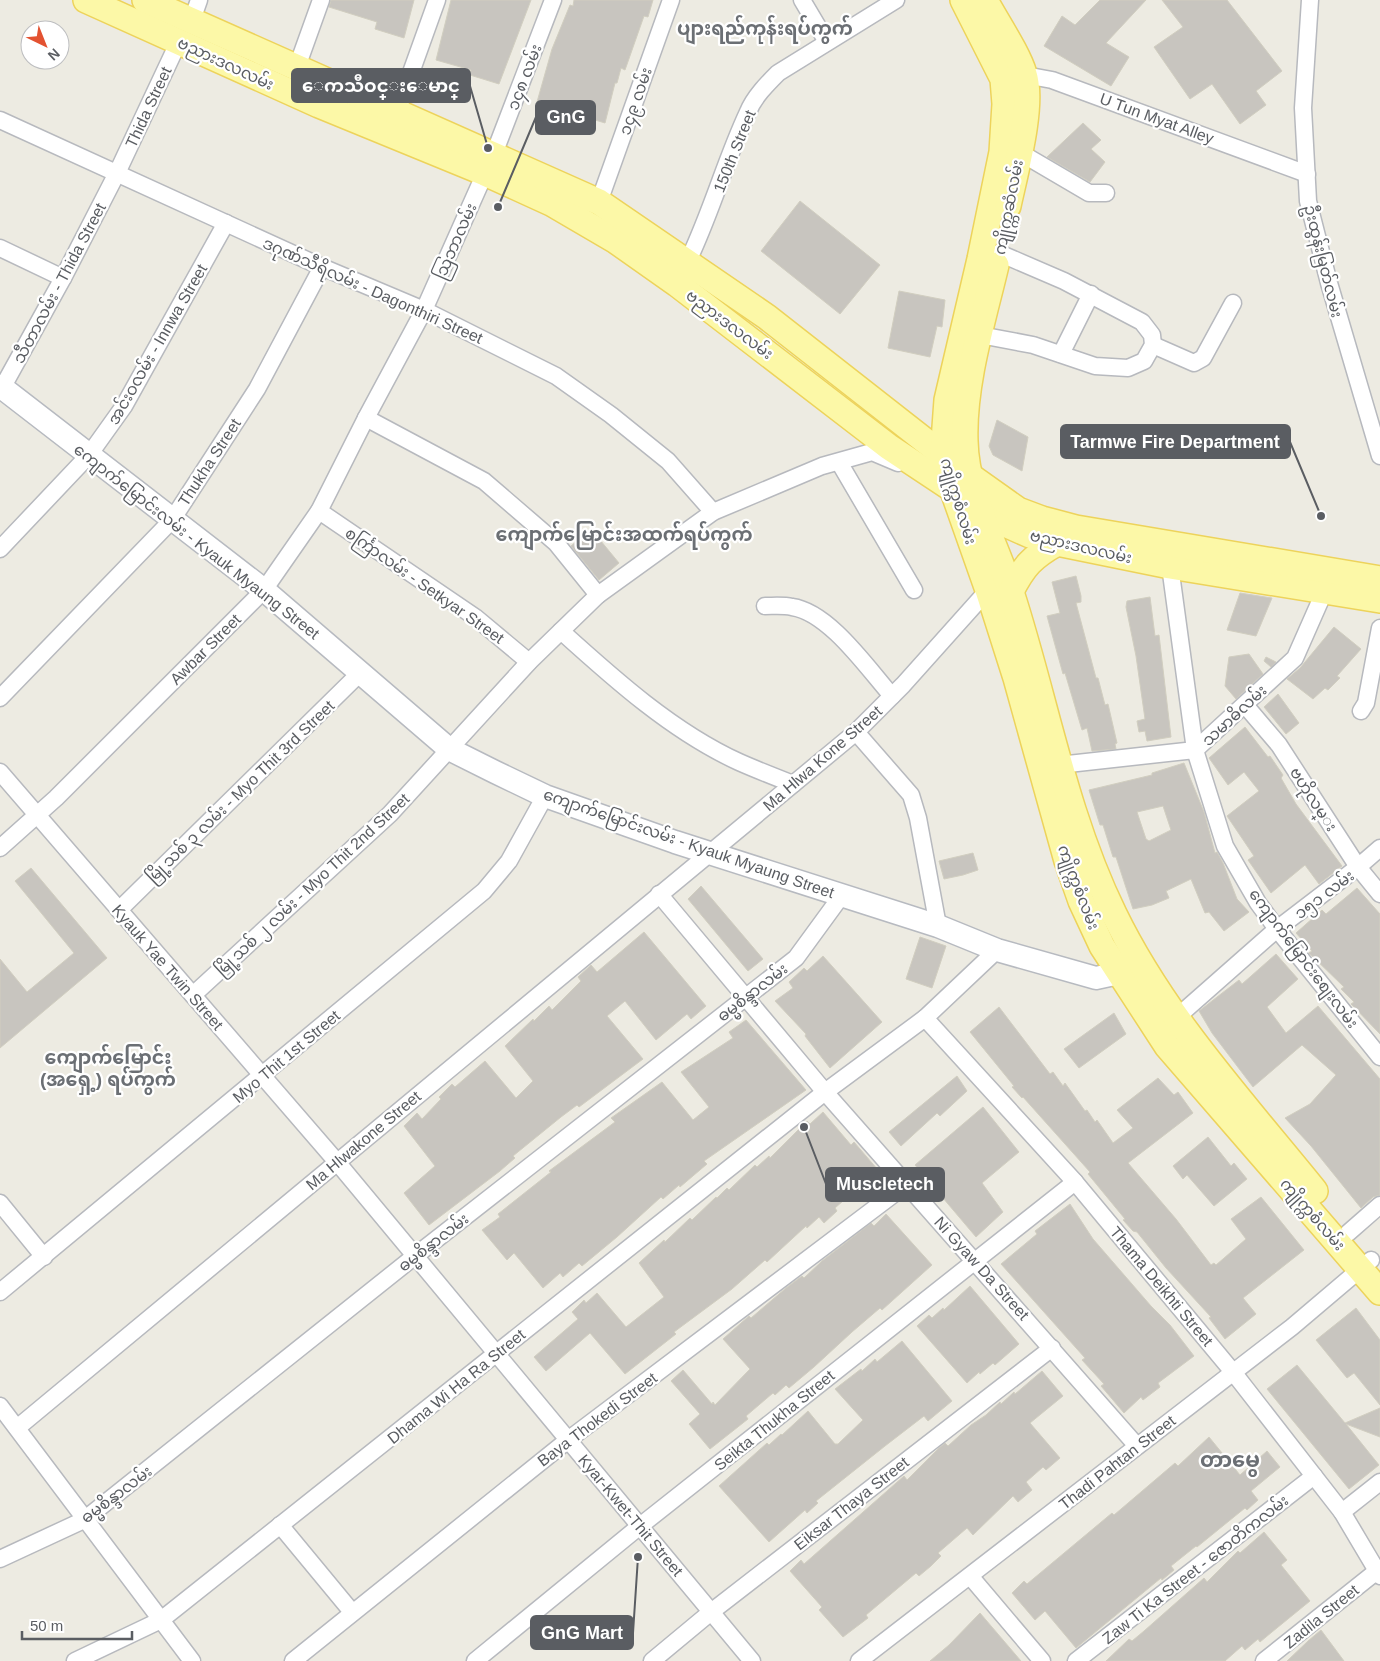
<svg xmlns="http://www.w3.org/2000/svg" width="1380" height="1661" viewBox="0 0 1380 1661" font-family="Arial,'Noto Sans Myanmar',sans-serif">
	<style>
		.building { fill: #c8c5bf; stroke: #d1cec0; fill-rule: evenodd }
		.lines { fill: none; stroke-linecap: round; stroke-linejoin: round }
		.street-casing { stroke: #b7b9be; stroke-width: 19 }
		.secondary-casing { stroke: #b7bac0; stroke-width: 25 }
		.primary-casing { stroke: #edd35b; stroke-width: 28 }
		.street { stroke: #fff; stroke-width: 16 }
		.secondary { stroke: #fff; stroke-width: 22 }
		.primary { stroke: #fcf8a7; stroke-width: 25 }
		.labels { text-anchor: middle; stroke-width: 4.5; stroke-linejoin: round; paint-order: stroke }
		.street-label { font-size: 16px; fill: #5a5d62; stroke: #fff }
		.quarter-label { font-size: 19px; font-weight: bold; fill: #6b6f74; stroke: #fff }
		.district-label { font-size: 21px; font-weight: bold; fill: #6b6f74; stroke: #fff }
		.leader { fill: none; stroke: #5a5d62; stroke-width: 2 }
		.callout-dot { fill: #5a5d62; stroke: #fff; stroke-width: 2 }
		.callout { fill: #5a5d62; stroke: #5a5d62; stroke-width: 2 }
		.callout-label { font-size: 18px; text-anchor: middle; font-weight: bold; fill: #fff }
	</style>
	<rect width="100%" height="100%" fill="#edebe2"/>
	<g class="building">
		<path d="M331 0H414L404 38 375 29 377 22 329 7Z"/>
		<path d="M451 0H531L499 84 470 75 471 70 436 60Z"/>
		<path d="M574 0H653L648 17 644 16 625 70 621 68 617 83H615L605 123 537 102 552 49 570 5 573 6Z"/>
		<path d="M1100 0H1146L1106 43 1129 57 1111 86 1044 46 1062 16 1075 25Z"/>
		<path d="M1162 0H1227L1282 71 1256 91 1266 105 1240 124 1212 84 1190 99 1154 47 1183 27Z"/>
		<path d="M1083 123 1101 140 1091 149 1105 162 1090 182 1047 157Z"/>
		<path d="M800 201 880 265 840 314 761 251Z"/>
		<path d="M899 291 945 300 942 327 937 326 930 357 888 348Z"/>
		<path d="M997 420 1028 437 1022 471 993 455 989 446Z"/>
		<path d="M591 529 619 563 599 580 571 546Z"/>
		<path d="M1076 576 1081 596V602L1076 603 1096 678H1098L1105 705 1108 704 1117 743 1115 744 1116 749 1092 751 1087 728 1082 730 1065 673 1063 674 1047 616 1060 613 1052 582Z"/>
		<path d="M1240 593 1272 598 1256 636 1227 630Z"/>
		<path d="M1150 597 1155 636 1159 635 1171 737 1147 741 1145 731 1139 732 1137 721 1145 719 1136 656 1126 607 1127 601Z"/>
		<path d="M1334 627 1361 649 1337 676 1340 678 1328 690 1325 688 1313 699 1287 679 1300 668Z"/>
		<path d="M1249 654 1263 674 1236 699 1225 686 1229 657Z"/>
		<path d="M1266 657 1276 662 1271 667 1264 661Z"/>
		<path d="M1278 694 1299 723 1286 734 1264 707Z"/>
		<path d="M1245 727 1268 757 1270 756 1283 775 1281 778 1296 804 1342 866 1319 884 1305 865 1271 893 1248 860 1254 856 1227 816 1259 791 1244 772 1228 785 1209 758Z"/>
		<path d="M1184 763 1204 812 1215 853 1217 852 1223 863 1237 899 1249 912 1224 931 1209 912 1205 913 1191 879 1166 891 1169 898 1152 905 1133 909 1116 857H1113L1103 825H1100L1089 790 1152 775V773ZM1163 806 1171 830 1149 841 1146 839 1137 812Z"/>
		<path d="M973 853 978 870 963 875 944 879 939 861Z"/>
		<path d="M31 868 107 958 0 1048V959L27 992 74 953 15 881Z"/>
		<path d="M701 886 763 959 748 971 688 899Z"/>
		<path d="M1357 888 1380 914V1034L1351 1004 1354 1002 1341 989 1344 987 1309 953 1312 951 1296 933 1322 910 1326 914Z"/>
		<path d="M644 932 706 1006 691 1019 687 1014 656 1040 625 1001 607 1016 643 1059 579 1107 577 1105 561 1117 513 1156 515 1158 500 1171 429 1225 404 1193 435 1166 404 1126 417 1113 422 1119 441 1099 439 1097 452 1084 455 1087 485 1061 516 1098 533 1081 505 1046 533 1019 534 1021 549 1006 552 1010 581 981 578 977 591 965 597 972Z"/>
		<path d="M920 937 946 946 932 988 906 979Z"/>
		<path d="M1276 954 1298 979 1267 1007 1286 1033 1318 1006 1380 1079V1195L1373 1197 1361 1208 1311 1146 1285 1118 1310 1104 1336 1075 1302 1045 1253 1087 1212 1033 1199 1011 1239 980 1242 984Z"/>
		<path d="M823 956 882 1022 830 1068 805 1036 806 1034 775 1001 793 988 789 982 804 968 807 971Z"/>
		<path d="M999 1007 1050 1074 1053 1072 1063 1086 1065 1083 1085 1111 1087 1110 1095 1122 1097 1120 1113 1143 1133 1128 1117 1110 1158 1078 1174 1095 1178 1092 1193 1113 1128 1163 1176 1219 1211 1265 1214 1263 1216 1265 1246 1239 1231 1219 1261 1197 1304 1250 1243 1298 1256 1314 1225 1339 1209 1318 1211 1317 1166 1268 1137 1232 1133 1231 1123 1220 1125 1219 1088 1174 1090 1172 1023 1097 1022 1098 1012 1087 1014 1086 970 1032Z"/>
		<path d="M1114 1013 1126 1034 1079 1068 1064 1049Z"/>
		<path d="M746 1020 806 1090 704 1161 707 1164 680 1187 679 1185 663 1199 661 1197 617 1237 582 1266 579 1263 563 1277 560 1273 543 1288 514 1253 507 1260 482 1230 500 1217 498 1214 551 1172 549 1171 615 1122 611 1118 662 1082 693 1120 709 1107 681 1072 733 1038 729 1032Z"/>
		<path d="M957 1076 967 1091 940 1116 937 1113 901 1146 889 1132Z"/>
		<path d="M983 1107 1019 1152 982 1183 1003 1212 976 1237 915 1165Z"/>
		<path d="M823 1112 851 1145 854 1142 878 1170 835 1208 837 1211 824 1223 819 1217 807 1228 806 1226 767 1262 765 1260 732 1289 674 1332 676 1334 625 1374 590 1333 546 1371 534 1357 578 1319 572 1312 584 1300 586 1303 597 1293 626 1327 664 1297 639 1263 664 1240 665 1242 690 1218 692 1220 716 1197 717 1198 727 1188 729 1190 755 1165 757 1167 769 1156 770 1158 807 1121 810 1124Z"/>
		<path d="M1208 1137 1231 1166 1234 1163 1247 1179 1214 1206 1187 1175 1183 1179 1173 1166Z"/>
		<path d="M1070 1204 1093 1239 1151 1306 1170 1325 1194 1356 1158 1383 1160 1387 1143 1400 1141 1397 1124 1413 1101 1386 1104 1384 1082 1360 1085 1358 1001 1264 1037 1234 1035 1231Z"/>
		<path d="M886 1214 932 1265 882 1310 880 1308 852 1332 814 1367 789 1388 786 1385 775 1395 773 1393 746 1416 748 1419 710 1449 689 1424 700 1414 671 1381 683 1370 712 1404 713 1402 715 1405 750 1369 723 1339 749 1316 751 1318 786 1288 802 1276 804 1278 822 1261 871 1223 874 1226Z"/>
		<path d="M970 1286 1019 1344 995 1365 993 1363 980 1374 979 1372 967 1383 917 1326 929 1315 932 1318 943 1308 944 1310Z"/>
		<path d="M1356 1308 1380 1340V1405L1354 1373 1347 1378 1316 1340Z"/>
		<path d="M902 1341 952 1401 928 1421 924 1416 885 1446 816 1501 818 1503 807 1513 805 1510 769 1542 719 1486 767 1443 769 1445 781 1434 782 1435 808 1411 835 1444H838L863 1420 835 1389 861 1369 862 1371 875 1359 877 1362Z"/>
		<path d="M1297 1365 1345 1423 1380 1408V1437L1346 1424 1379 1465 1349 1489 1267 1389Z"/>
		<path d="M1042 1371 1063 1396 1030 1423 1060 1458 1046 1470 1043 1467 1026 1482 1032 1490 1018 1502 1013 1496 973 1535 967 1528 938 1553 941 1556 931 1566 919 1576 916 1573 866 1615 868 1618 843 1637 819 1610 822 1607 790 1571 801 1560 804 1564 904 1476 907 1480 939 1448 945 1443 948 1446 971 1425 986 1415 1000 1402 1001 1404 1014 1392 1015 1394Z"/>
		<path d="M1209 1437 1240 1475 1267 1451 1280 1467 1251 1491 1258 1500 1247 1510 1245 1508 1197 1547 1196 1546 1171 1566 1174 1570 1162 1580 1161 1578 1076 1648 1045 1611 1035 1620 1012 1593 1024 1581 1027 1584 1112 1513 1114 1515 1175 1463 1178 1466Z"/>
		<path d="M1264 1532 1287 1560 1281 1565 1310 1601 1272 1632 1260 1642 1258 1639 1245 1650 1242 1646 1225 1661H1106L1129 1639 1132 1641 1144 1631 1204 1578 1207 1582 1238 1551 1240 1553Z"/>
		<path d="M980 1613 1021 1661H930L949 1645Z"/>
		<path d="M1321 1630 1344 1661H1287L1308 1641Z"/>
	</g>
	<g class="lines">
		<defs>
			<g id="street">
				<path d="M802 0 827 42"/>
				<path d="M1310 0 1303 108 1308 201 1329 283 1380 456"/>
				<path d="M192 20 199 0"/>
				<path d="M297 67 321 0"/>
				<path d="M1017 76 1025 75 1052 80 1307 174"/>
				<path d="M0 120 322 267 424 310 556 376 611 415 668 461 713 512"/>
				<path d="M394 120 437 0"/>
				<path d="M1019 152 1089 193H1106"/>
				<path d="M494 154 553 0"/>
				<path d="M599 202 671 0"/>
				<path d="M0 248 63 278"/>
				<path d="M687 263C711 214 725 161 748 112 754 97 767 84 778 73L896 0"/>
				<path d="M980 335 1033 345 1095 366 1128 368 1144 361 1153 345 1152 335 1142 322 1064 281 999 253"/>
				<path d="M1153 345 1194 363 1203 358 1233 303"/>
				<path d="M1061 354 1091 294"/>
				<path d="M0 392 63 278 117 173 179 41"/>
				<path d="M366 418 484 481 556 543 598 595"/>
				<path d="M839 462 914 590"/>
				<path d="M319 511 475 617 529 662"/>
				<path d="M0 549 89 455 124 406 226 223"/>
				<path d="M1170 566 1195 750 1225 846 1258 903 1277 929 1380 1057"/>
				<path d="M765 606C774 606 783 605 792 607 829 612 868 669 892 696"/>
				<path d="M561 631C614 679 673 732 739 762 757 770 775 777 793 784"/>
				<path d="M0 698 172 520 257 389 322 267"/>
				<path d="M1245 705 1279 745 1358 867 1380 894"/>
				<path d="M1361 711 1366 703 1380 628"/>
				<path d="M856 732 911 795 918 818 938 926"/>
				<path d="M1059 765 1195 750 1295 658 1325 590 1326 582"/>
				<path d="M0 772 337 1162 752 1661"/>
				<path d="M0 848 56 798 264 590 319 511 366 418 424 310 485 173"/>
				<path d="M659 894 825 1092 1137 1446"/>
				<path d="M119 910 360 673"/>
				<path d="M193 995 390 814 529 662 598 595 713 512 822 466 872 452 898 463"/>
				<path d="M925 1018 1075 1182 1233 1372 1342 1512 1380 1576"/>
				<path d="M1176 1018 1277 929 1358 867 1380 848"/>
				<path d="M0 1203 44 1257"/>
				<path d="M1348 1233 1380 1205"/>
				<path d="M0 1292 484 891 509 861 545 796"/>
				<path d="M0 1406 192 1661"/>
				<path d="M17 1428 856 732 903 685 988 590"/>
				<path d="M1342 1512 1380 1482"/>
				<path d="M280 1525 352 1612"/>
				<path d="M0 1559 84 1520 415 1256 796 958 842 895"/>
				<path d="M970 1576 1042 1661"/>
				<path d="M75 1661 161 1620 825 1092 925 1018 997 950"/>
				<path d="M293 1661 568 1440 907 1184"/>
				<path d="M475 1661 640 1526 1075 1182"/>
				<path d="M652 1661 711 1612 1052 1348"/>
				<path d="M859 1661 1292 1327 1371 1260"/>
				<path d="M1076 1661 1314 1476"/>
				<path d="M1264 1661 1377 1571"/>
			</g>
			<path id="secondary" d="M0 386 264 590 449 749 495 772 545 796 675 842 938 926 997 950 1096 978 1119 973 1135 965"/>
			<g id="primary">
				<path d="M86 0 319 105 485 173 551 203 616 241 677 284 889 447 1005 524 1030 535 1057 543 1170 566 1380 600"/>
				<path d="M145 0 599 202 767 317 970 476 1018 510 1042 519 1076 528 1380 579"/>
				<path d="M963 0 1003 79 1005 104 1002 152 980 259 947 400 943 455 953 491 988 590 1016 678 1067 861 1081 901 1102 946 1167 1046 1380 1292"/>
				<path d="M985 0C996 21 1018 53 1024 74 1034 105 1015 173 1008 206"/>
				<path d="M996 265C983 320 963 384 965 441 966 494 996 543 1011 592 1046 700 1064 812 1114 914 1164 1017 1244 1103 1315 1191"/>
				<path d="M1011 591C1024 566 1032 557 1057 543"/>
			</g>
		</defs>
		<use href="#street" class="street-casing"/>
		<use href="#secondary" class="secondary-casing"/>
		<use href="#primary" class="primary-casing"/>
		<use href="#street" class="street"/>
		<use href="#secondary" class="secondary"/>
		<use href="#primary" class="primary"/>
	</g>
	<g class="labels">
		<g class="street-label">
			<text transform="translate(226 63) rotate(25)" y="6">ဗညားဒလလမ်း</text>
			<text transform="translate(524 77) rotate(-69)" y="6">၁၄၈ လမ်း</text>
			<text transform="translate(635 101) rotate(-71)" y="6">၁၄၉ လမ်း</text>
			<text transform="translate(148 107) rotate(-65)" y="6">Thida Street</text>
			<text transform="translate(1157 118) rotate(20)" y="6">U Tun Myat Alley</text>
			<text transform="translate(734 151) rotate(-68)" y="6">150th Street</text>
			<text transform="translate(1008 207) rotate(-79)" y="6">ကျိုက္ကဆံလမ်း</text>
			<text transform="translate(455 241) rotate(-66)" y="6">ဩဘာလမ်း</text>
			<text transform="translate(1324 261) rotate(76)" y="6">ဦးထွန်းမြတ်လမ်း</text>
			<text transform="translate(59 283) rotate(-62)" y="6">သီတာလမ်း - Thida Street</text>
			<text transform="translate(373 290) rotate(24)" y="6">ဒဂုဏ်သီရိလမ်း - Dagonthiri Street</text>
			<text transform="translate(730 324) rotate(37)" y="6">ဗညားဒလလမ်း</text>
			<text transform="translate(157 344) rotate(-60)" y="6">အင်းဝလမ်း - Innwa Street</text>
			<text transform="translate(209 462) rotate(-57)" y="6">Thukha Street</text>
			<text transform="translate(959 501) rotate(73)" y="6">ကျိုက္ကစံလမ်း</text>
			<text transform="translate(197 541) rotate(38)" y="6">ကျောက်မြောင်းလမ်း - Kyauk Myaung Street</text>
			<text transform="translate(1081 546) rotate(13)" y="6">ဗညားဒလလမ်း</text>
			<text transform="translate(425 585) rotate(35)" y="6">စင်္ကြာလမ်း - Setkyar Street</text>
			<text transform="translate(205 649) rotate(-45)" y="6">Awbar Street</text>
			<text transform="translate(1234 715) rotate(-43)" y="6">သမာဓိလမ်း</text>
			<text transform="translate(822 758) rotate(-41)" y="6">Ma Hlwa Kone Street</text>
			<text transform="translate(240 791) rotate(-44)" y="6">မြို့သစ် ၃ လမ်း - Myo Thit 3rd Street</text>
			<text transform="translate(1314 799) rotate(57)" y="6">ဗဟိုလမ္း</text>
			<text transform="translate(689 843) rotate(19)" y="6">ကျောက်မြောင်းလမ်း - Kyauk Myaung Street</text>
			<text transform="translate(312 884) rotate(-43)" y="6">မြို့သစ် ၂ လမ်း - Myo Thit 2nd Street</text>
			<text transform="translate(1079 887) rotate(69)" y="6">ကျိုက္ကစံလမ်း</text>
			<text transform="translate(1324 894) rotate(-37)" y="6">၁၅၁ လမ်း</text>
			<text transform="translate(1304 958) rotate(53)" y="6">ကျောက်မြောင်းစျေးလမ်း</text>
			<text transform="translate(168 967) rotate(49)" y="6">Kyauk Yae Twin Street</text>
			<text transform="translate(752 992) rotate(-38)" y="6">ဓမ္မစိန္ဒာလမ်း</text>
			<text transform="translate(286 1056) rotate(-40)" y="6">Myo Thit 1st Street</text>
			<text transform="translate(363 1140) rotate(-40)" y="6">Ma Hlwakone Street</text>
			<text transform="translate(1313 1214) rotate(49)" y="6">ကျိုက္ကစံလမ်း</text>
			<text transform="translate(433 1242) rotate(-38)" y="6">ဓမ္မစိန္ဒာလမ်း</text>
			<text transform="translate(982 1268) rotate(48)" y="6">Ni Gyaw Da Street</text>
			<text transform="translate(1162 1286) rotate(50)" y="6">Thama Deikhti Street</text>
			<text transform="translate(456 1386) rotate(-39)" y="6">Dhama Wi Ha Ra Street</text>
			<text transform="translate(597 1419) rotate(-37)" y="6">Baya Thokedi Street</text>
			<text transform="translate(774 1420) rotate(-39)" y="6">Seikta Thukha Street</text>
			<text transform="translate(1117 1462) rotate(-38)" y="6">Thadi Pahtan Street</text>
			<text transform="translate(116 1494) rotate(-37)" y="6">ဓမ္မစိန္ဒာလမ်း</text>
			<text transform="translate(851 1503) rotate(-38)" y="6">Eiksar Thaya Street</text>
			<text transform="translate(631 1515) rotate(50)" y="6">Kyar-Kwet-Thit Street</text>
			<text transform="translate(1195 1569) rotate(-38)" y="6">Zaw Ti Ka Street - ဇောတိကလမ်း</text>
			<text transform="translate(1321 1616) rotate(-39)" y="6">Zadila Street</text>
		</g>
		<g class="quarter-label">
			<text x="765" y="35">ပျားရည်ကုန်းရပ်ကွက်</text>
			<text x="624" y="541">ကျောက်မြောင်းအထက်ရပ်ကွက်</text>
			<text x="108" y="1064">ကျောက်မြောင်း<tspan x="108" dy="22">(အရှေ့) ရပ်ကွက်</tspan></text>
		</g>
		<g class="district-label">
			<text x="1230" y="1467">တာမွေ</text>
		</g>
	</g>
	<path class="leader" d="M488 148L470 86M498 207L536 117M1321 516L1290 442M804 1127L826 1184M638 1557L633 1633"/>
	<g class="callout-dot">
		<circle cx="488" cy="148" r="5"/>
		<circle cx="498" cy="207" r="5"/>
		<circle cx="1321" cy="516" r="5"/>
		<circle cx="804" cy="1127" r="5"/>
		<circle cx="638" cy="1557" r="5"/>
	</g>
	<g class="callout">
		<rect x="292" y="69" width="178" height="33" rx="5"/>
		<rect x="536" y="101" width="59" height="33" rx="5"/>
		<rect x="1061" y="425" width="229" height="33" rx="5"/>
		<rect x="826" y="1168" width="118" height="33" rx="5"/>
		<rect x="531" y="1616" width="102" height="33" rx="5"/>
	</g>
	<g class="callout-label">
		<text x="381" y="92">ေကသီဝင္းေမာင္</text>
		<text x="566" y="123">GnG</text>
		<text x="1175" y="448">Tarmwe Fire Department</text>
		<text x="885" y="1190">Muscletech</text>
		<text x="582" y="1639">GnG Mart</text>
	</g>
	<g transform="translate(45 45) rotate(137)"><circle r="24" fill="#ffffff" stroke="#bdbec0"/>
	<path d="M0-4L9 19L0 12L-9 19Z" fill="#e35231"/>
	<text y="-8" font-size="14" font-weight="bold" text-anchor="middle" fill="#5a5d62">N</text>
	</g>
	<path d="M22 1631v8h110v-8" fill="none" stroke="#5a5d62" stroke-width="2.5"/>
	<text x="30" y="1631" font-size="15" fill="#5a5d62" stroke="#ffffff" stroke-width="4" paint-order="stroke">50 m</text>
</svg>
